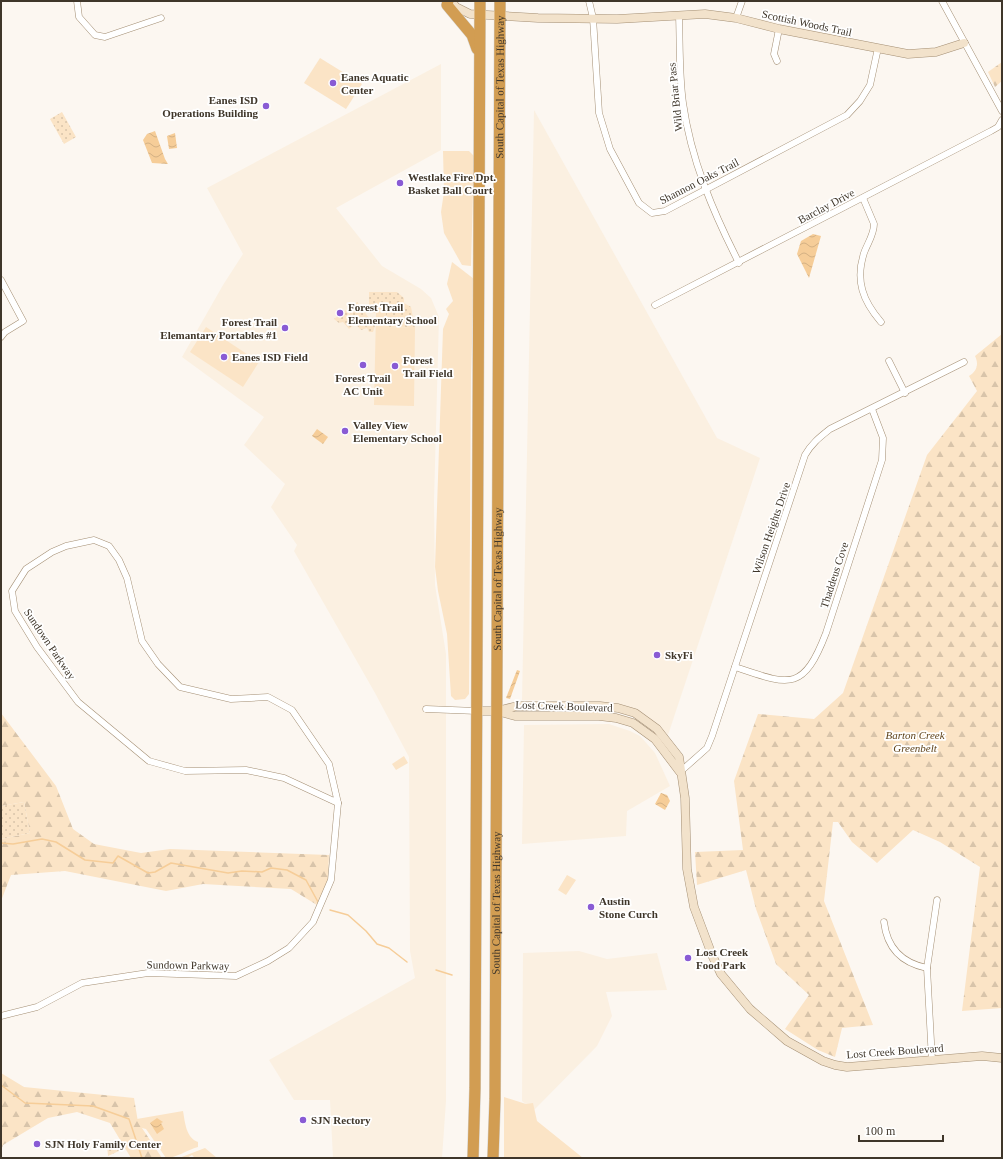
<svg xmlns="http://www.w3.org/2000/svg" width="1003" height="1159" viewBox="0 0 1003 1159" font-family="Georgia,serif">
	<style>
		.built { fill: #fbf0e1 }
		.grass { fill: #fbe4c6 }
		.forest { fill: url(#forest-firs) }
		.park { fill: url(#park-dots) }
		.water { fill: url(#water-waves) }
		.lines { fill: none; stroke-linecap: round; stroke-linejoin: round }
		.stream { stroke: #f6cd98; stroke-width: 1.5 }
		.street-casing { stroke: #a48f74; stroke-width: 7 }
		.secondary-casing { stroke: #a48f74; stroke-width: 9 }
		.highway-casing { stroke: #d5d3d0; stroke-width: 12 }
		.street { stroke: #fff; stroke-width: 6 }
		.secondary { stroke: #f2e2cb; stroke-width: 8 }
		.highway { stroke: #d29d52; stroke-width: 11 }
		.poi-dot { fill: #895bd4; stroke: #fff; stroke-width: 1.5 }
		.labels { text-anchor: middle; stroke-width: 3.5; stroke-linejoin: round; paint-order: stroke }
		.street-label { font-size: 11px; fill: #3f362a; stroke: #fff }
		.poi-label { font-size: 11px; font-weight: bold; fill: #3f362a; stroke: #fff; text-anchor: start }
		.park-label { font-size: 11px; font-style: italic; fill: #60441b; stroke: #fff }
	</style>
	<defs>
		<pattern id="forest-firs" width="22" height="20" patternUnits="userSpaceOnUse"><rect width="22" height="20" fill="#fbe4c6"/><path d="M5 1l3.5 6h-7zM16 11l3.5 6h-7z" fill="#d8c4aa"/></pattern>
		<pattern id="park-dots" width="8" height="8" patternUnits="userSpaceOnUse"><rect width="8" height="8" fill="#fbe4c6"/><path d="M2 2h.1M6 6h.1" fill="none" stroke="#d8c4aa" stroke-width="1.8" stroke-linecap="round"/></pattern>
		<pattern id="water-waves" width="16" height="10" patternUnits="userSpaceOnUse"><rect width="16" height="10" fill="#f6cd98"/><path d="M0 5q4-4 8 0t8 0" fill="none" stroke="#d4b183"/></pattern>
	</defs>
	<rect width="100%" height="100%" fill="#fcf7f1"/>
	<g class="built">
		<path d="M441 64V150L336 208 382 266 421 289 431 298 439 317 434 501 435 585 446 654V1101L442 1158H333L330 1100H294L269 1060 415 978 410 951 409 757 375 693 294 551 297 545 271 507 285 484 244 445 264 417 182 357 223 285 243 254 207 188Z"/>
		<path d="M534 110 717 438 760 458 668 735 644 715 629 707 612 702 522 700Z"/>
		<path d="M609 724 630 731 640 736 655 753 670 786 627 811 626 836 522 844 524 725Z"/>
		<path d="M579 951 607 959 657 953 667 990 606 992 612 1016 597 1046 534 1110 522 1101 523 953Z"/>
	</g>
	<g class="grass">
		<path d="M320 58 362 84 346 109 304 83Z"/>
		<path d="M443 151H469L474 156 471 266 462 265 444 233 441 212 444 192Z"/>
		<path d="M452 262 474 279 471 375 469 694 465 699 455 700 451 696 447 634 438 591 435 567 443 329 449 314 446 309 453 301 447 284Z"/>
		<path d="M376 313H387V327L415 328 414 406 374 405Z"/>
		<path d="M206 327 259 362 243 387 190 352Z"/>
		<path d="M404 756 408 763 396 770 392 764Z"/>
		<path d="M567 875 576 880 566 895 558 890Z"/>
		<path d="M504 1097 526 1104 533 1103 537 1121 583 1158H504Z"/>
		<path d="M183 1111C185 1122 186 1138 198 1142V1147C187 1150 176 1158 166 1158L146 1129 134 1126 131 1120Z"/>
		<path d="M205 1148 217 1158H195L192 1155 187 1158H179Z"/>
	</g>
	<g class="forest">
		<path d="M1002 62V81L995 87 988 72Z"/>
		<path d="M1002 334V1008L962 1011 980 867 940 842 913 830 877 863 852 842 838 822H833L824 901 873 1025 842 1028 835 1057 818 1050 785 1029 809 995 776 964 756 909 746 870 697 885 695 852 743 850 734 781 758 714 814 719 843 693 927 455 977 391 969 376C977 371 979 364 975 356Z"/>
		<path d="M1 713 56 786 73 829 94 844 141 853 170 849 329 855 328 880 317 905 291 889 203 884 166 891 65 871 11 875 1 901V839L30 833 24 802 1 806Z"/>
		<path d="M1 1073 24 1087 134 1098 138 1122 162 1158H131L110 1123 77 1112 48 1118 3 1145 1 1151Z"/>
	</g>
	<g class="park">
		<path d="M62 112 76 137 64 144 50 119Z"/>
		<path d="M369 292H397L404 298V303L411 307 415 328 386 327V313H372L369 310Z"/>
		<path d="M357 302 375 326 373 332H369L367 328 361 330 349 317 354 325 349 329 343 322 339 323 334 319 346 310 349 312 348 316 350 313 348 310Z"/>
		<path d="M24 802 30 833 1 839V806Z"/>
		<path d="M113 1141 119 1151 108 1156 107 1145Z"/>
	</g>
	<g class="water">
		<path d="M155 131 165 159 168 164 152 163 143 140 147 134Z"/>
		<path d="M175 133 177 148 169 149 167 136Z"/>
		<path d="M813 234 821 236 809 278 797 254 801 241Z"/>
		<path d="M317 429 328 437 323 444 312 436Z"/>
		<path d="M517 670 520 671 510 699 506 698Z"/>
		<path d="M661 793 667 795 670 801 665 810 655 804Z"/>
		<path d="M157 1118 163 1122 161 1123 164 1129 157 1134 150 1123Z"/>
	</g>
	<g class="lines">
		<g class="stream">
			<path d="M1 843 13 844 42 839 56 842 85 860 113 863 118 856 148 873 155 872 171 863 228 873 242 871 262 872 271 868 287 870 306 880 318 902"/>
			<path d="M330 910 348 915 366 931 377 944 389 948 407 962"/>
			<path d="M436 970 452 975"/>
			<path d="M1 1085 25 1103 93 1106 129 1119 142 1158"/>
		</g>
		<defs>
			<g id="street">
				<path d="M77 1 79 17 95 35 105 37 161 18"/>
				<path d="M589 1 593 18 599 113 610 149 639 203 652 213 665 211 847 115 860 101 870 85 878 48"/>
				<path d="M942 1 1002 111"/>
				<path d="M679 15C680 44 679 74 683 103 691 160 713 212 739 263"/>
				<path d="M736 18 742 1"/>
				<path d="M777 61 774 54 779 29"/>
				<path d="M863 198 874 224C874 235 867 244 864 253 855 281 863 301 881 322"/>
				<path d="M1 280 23 321 5 332 1 337"/>
				<path d="M655 305 991 131 998 127 1002 120"/>
				<path d="M889 361 905 393"/>
				<path d="M94 540 109 546 119 560 127 578 142 641 158 664 180 687 231 699 268 697 292 710 329 764 338 803 284 778 246 770 185 771 149 761 78 702 37 647 15 611 12 591 26 569 52 552 66 546Z"/>
				<path d="M735 667C789 685 803 693 826 633L882 460 883 438 872 409"/>
				<path d="M426 709 477 711"/>
				<path d="M680 772 707 748 712 736 805 455C812 443 820 437 830 429L964 362"/>
				<path d="M884 922C887 948 902 963 927 968"/>
				<path d="M1 1016 37 1007 82 983 148 973 236 976 268 961 289 948 313 922 331 880 338 803"/>
				<path d="M932 1060 927 968 937 900"/>
			</g>
			<g id="secondary">
				<path d="M451 1 456 7 470 14 538 18 617 19 705 14 736 18 779 29 908 54 936 52 964 43"/>
				<path d="M477 711H497L515 716H599L616 718 633 723 655 739 680 772"/>
				<path d="M497 711 517 706H600L618 708 635 713 657 729 679 757 685 798 687 869 694 907 712 955 721 974 750 1009 787 1041 823 1061 835 1065 847 1067 982 1056 1002 1058"/>
			</g>
			<g id="highway">
				<path d="M448 1 447 5 472 35 477 49"/>
				<path d="M473 1158 475 1088 480 1"/>
				<path id="s1" d="M493 1158 495 1099 500 1"/>
			</g>
		</defs>
		<use href="#street" class="street-casing"/>
		<use href="#secondary" class="secondary-casing"/>
		<use href="#highway" class="highway-casing"/>
		<use href="#street" class="street"/>
		<use href="#secondary" class="secondary"/>
		<use href="#highway" class="highway"/>
	</g>
	<g class="poi-dot">
		<circle cx="333" cy="83" r="4"/>
		<circle cx="266" cy="106" r="4"/>
		<circle cx="400" cy="183" r="4"/>
		<circle cx="340" cy="313" r="4"/>
		<circle cx="285" cy="328" r="4"/>
		<circle cx="224" cy="357" r="4"/>
		<circle cx="363" cy="365" r="4"/>
		<circle cx="395" cy="366" r="4"/>
		<circle cx="345" cy="431" r="4"/>
		<circle cx="657" cy="655" r="4"/>
		<circle cx="591" cy="907" r="4"/>
		<circle cx="688" cy="958" r="4"/>
		<circle cx="303" cy="1120" r="4"/>
		<circle cx="37" cy="1144" r="4"/>
	</g>
	<g class="labels">
		<g class="street-label">
			<text transform="translate(807 23) rotate(12)" y="4">Scottish Woods Trail</text>
			<text dy="4" stroke="none"><textPath href="#s1" startOffset="1071">South Capital of Texas Highway</textPath></text>
			<text transform="translate(675 97) rotate(-96)" y="4">Wild Briar Pass</text>
			<text transform="translate(699 181) rotate(-27)" y="4">Shannon Oaks Trail</text>
			<text transform="translate(826 206) rotate(-28)" y="4">Barclay Drive</text>
			<text transform="translate(771 528) rotate(-71)" y="4">Wilson Heights Drive</text>
			<text transform="translate(834 575) rotate(-72)" y="4">Thaddeus Cove</text>
			<text dy="4" stroke="none"><textPath href="#s1" startOffset="579">South Capital of Texas Highway</textPath></text>
			<text transform="translate(50 644) rotate(56)" y="4">Sundown Parkway</text>
			<text transform="translate(564 706) rotate(2)" y="4">Lost Creek Boulevard</text>
			<text dy="4" stroke="none"><textPath href="#s1" startOffset="255">South Capital of Texas Highway</textPath></text>
			<text transform="translate(188 965) rotate(1)" y="4">Sundown Parkway</text>
			<text transform="translate(895 1051) rotate(-4)" y="4">Lost Creek Boulevard</text>
		</g>
		<g class="poi-label">
			<text x="341" y="81">Eanes Aquatic<tspan x="341" dy="13">Center</tspan></text>
			<text x="258" y="104" text-anchor="end">Eanes ISD<tspan x="258" dy="13">Operations Building</tspan></text>
			<text x="408" y="181">Westlake Fire Dpt.<tspan x="408" dy="13">Basket Ball Court</tspan></text>
			<text x="348" y="311">Forest Trail<tspan x="348" dy="13">Elementary School</tspan></text>
			<text x="277" y="326" text-anchor="end">Forest Trail<tspan x="277" dy="13">Elemantary Portables #1</tspan></text>
			<text x="232" y="361">Eanes ISD Field</text>
			<text x="403" y="364">Forest<tspan x="403" dy="13">Trail Field</tspan></text>
			<text x="363" y="382" text-anchor="middle">Forest Trail<tspan x="363" dy="13">AC Unit</tspan></text>
			<text x="353" y="429">Valley View<tspan x="353" dy="13">Elementary School</tspan></text>
			<text x="665" y="659">SkyFi</text>
			<text x="599" y="905">Austin<tspan x="599" dy="13">Stone Curch</tspan></text>
			<text x="696" y="956">Lost Creek<tspan x="696" dy="13">Food Park</tspan></text>
			<text x="311" y="1124">SJN Rectory</text>
			<text x="45" y="1148">SJN Holy Family Center</text>
		</g>
		<g class="park-label">
			<text x="915" y="739">Barton Creek<tspan x="915" dy="13">Greenbelt</tspan></text>
		</g>
	</g>
	<rect width="1003" height="1159" fill="none" stroke="#3f362a" stroke-width="4"/>
	<path d="M859 1135v6h84v-6" fill="none" stroke="#3f362a" stroke-width="2"/>
	<text x="865" y="1135" font-size="12" fill="#3f362a" stroke="#ffffff" stroke-width="3" paint-order="stroke">100 m</text>
</svg>
